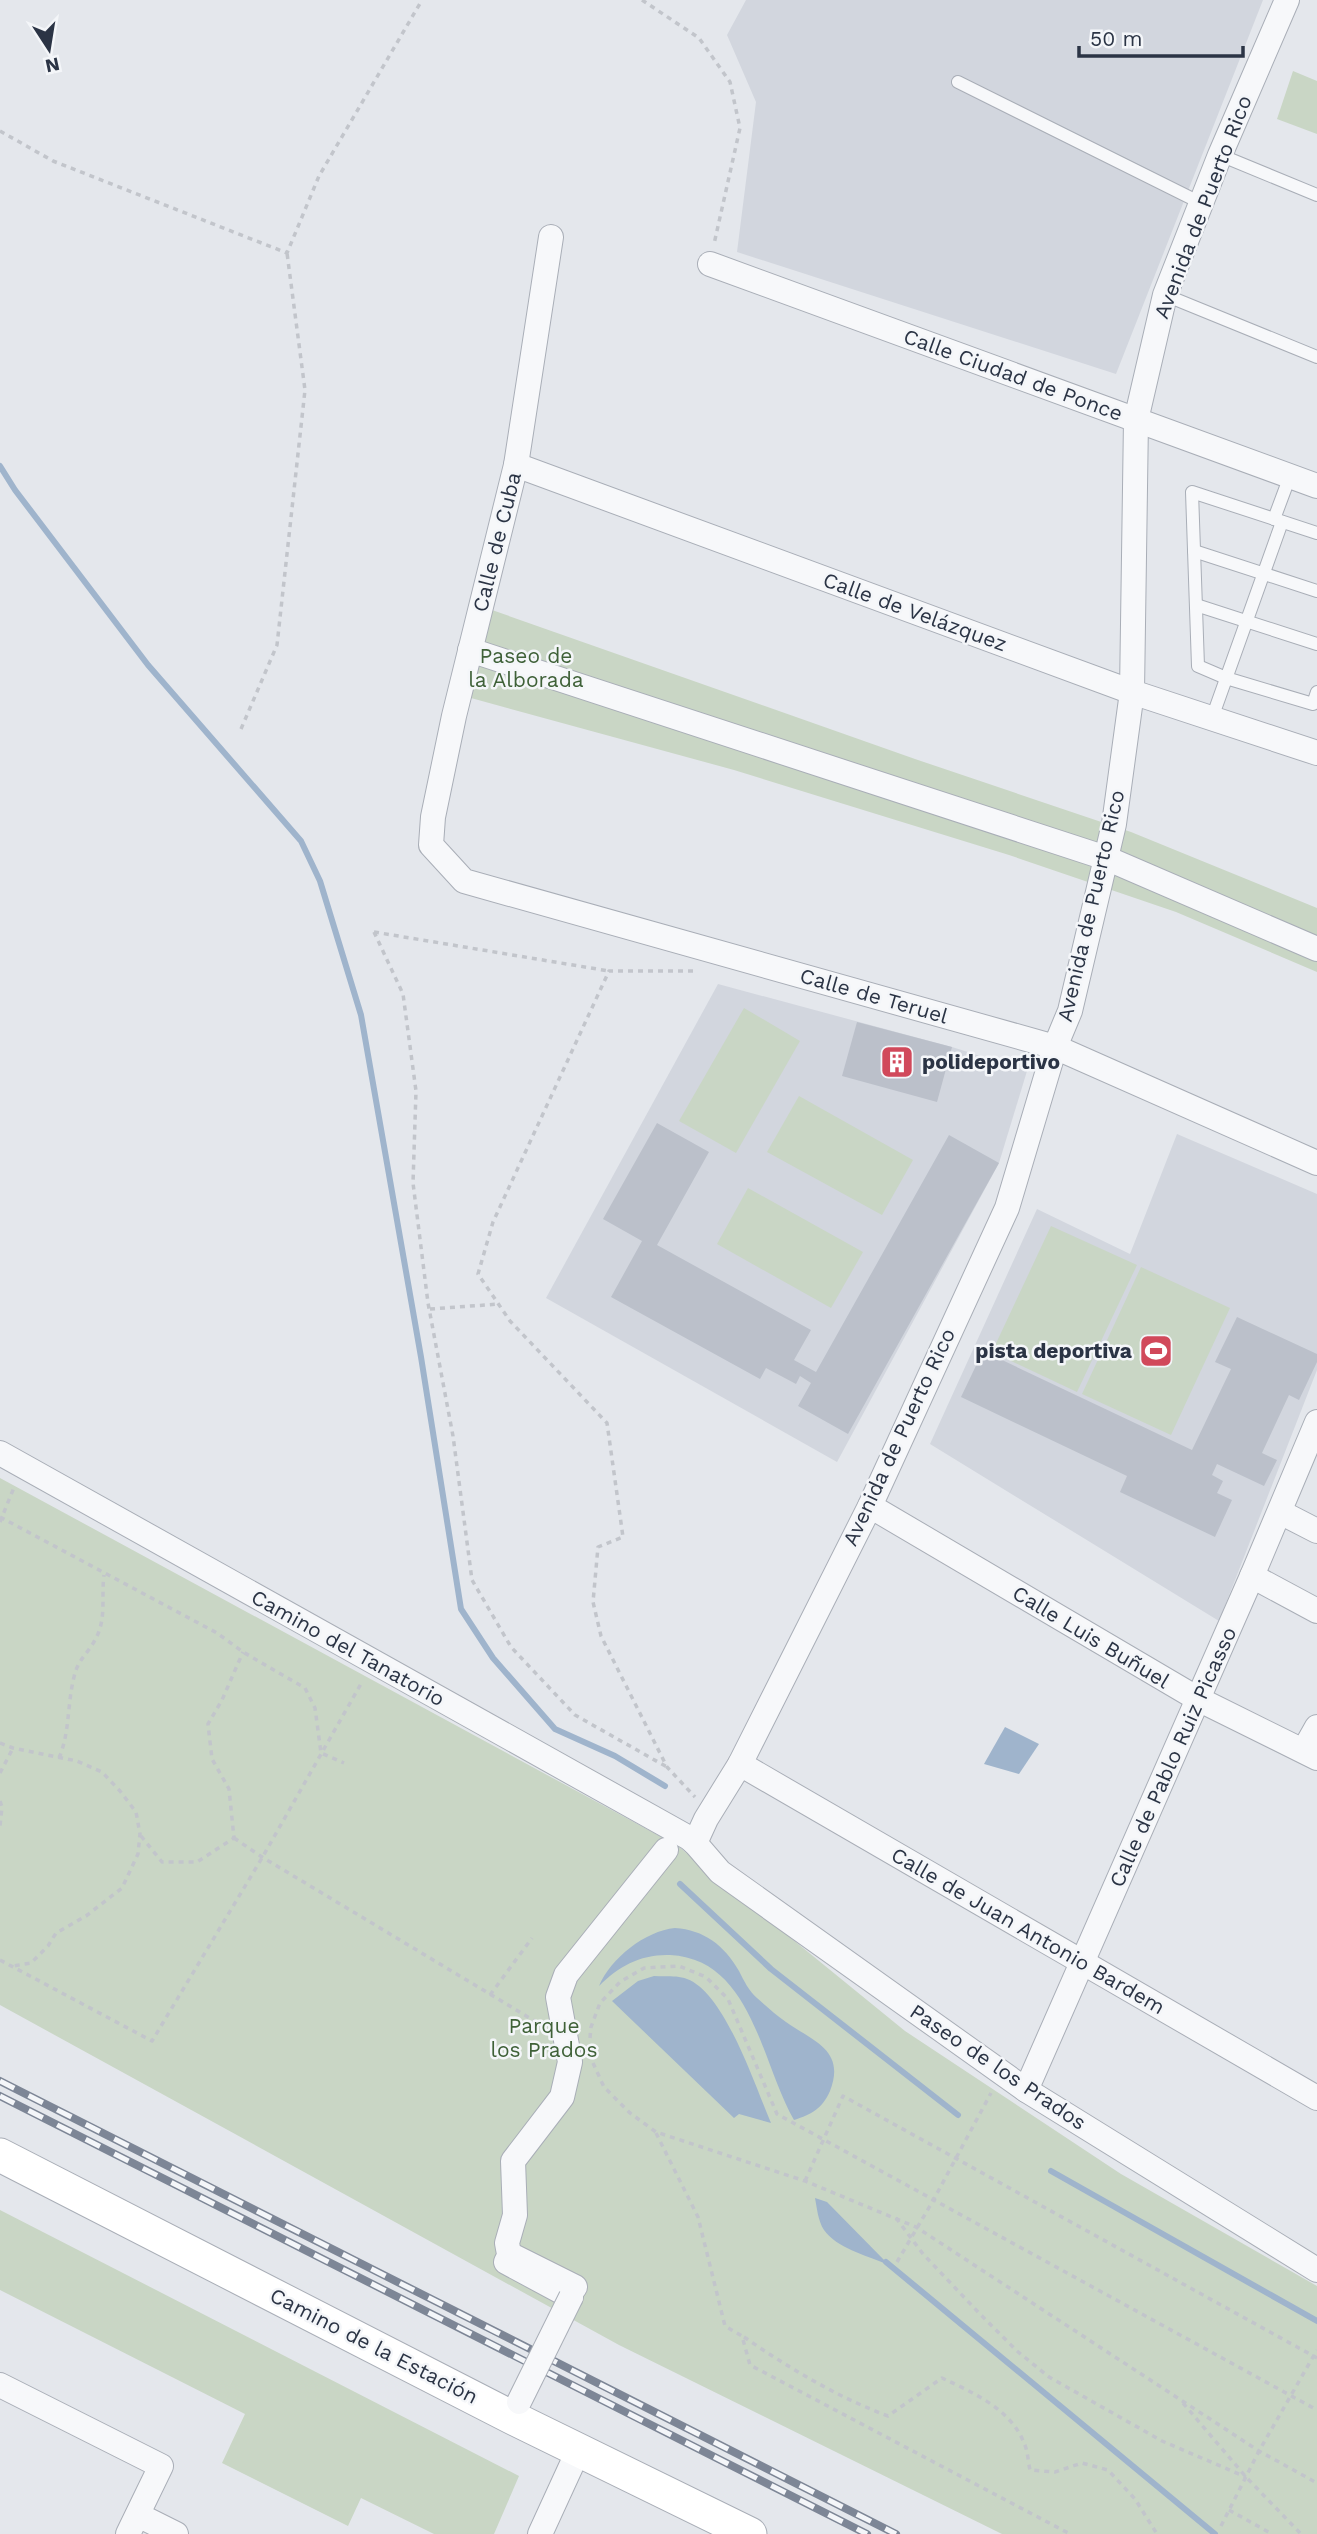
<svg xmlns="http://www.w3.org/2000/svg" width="1317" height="2534" viewBox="0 0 1317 2534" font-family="'Work Sans',sans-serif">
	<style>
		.built { fill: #d2d6de }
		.green { fill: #c9d6c5 }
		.water { fill: #9fb4cc }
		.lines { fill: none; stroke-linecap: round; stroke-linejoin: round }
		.stream { stroke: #9fb4cc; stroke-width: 6 }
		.building { fill: #bbc0ca }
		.lane-casing { stroke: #a9aeb7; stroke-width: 14 }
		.street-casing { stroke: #a9aeb7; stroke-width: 26 }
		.secondary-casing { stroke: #a9aeb7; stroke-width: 35 }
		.path { stroke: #c2c5cb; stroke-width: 3.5; stroke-dasharray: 5 5; stroke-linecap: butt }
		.lane { stroke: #f7f8fa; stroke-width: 12 }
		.street { stroke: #f7f8fa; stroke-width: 24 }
		.secondary { stroke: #fff; stroke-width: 33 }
		.rail-casing { stroke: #7d8696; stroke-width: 8 }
		.rail { stroke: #f4f6f9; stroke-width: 5; stroke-dasharray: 16; stroke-linecap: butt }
		.street-bridge-casing { stroke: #a9aeb7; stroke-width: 26; stroke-linecap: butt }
		.street-bridge { stroke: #f7f8fa; stroke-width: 24 }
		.labels { text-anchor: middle; stroke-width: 5; stroke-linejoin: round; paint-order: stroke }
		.street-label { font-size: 21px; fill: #2b3445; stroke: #f4f6f9 }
		.park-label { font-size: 21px; fill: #3f6138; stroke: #f4f6f9 }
		.poi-label { font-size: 21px; font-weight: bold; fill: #2b3445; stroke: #f4f6f9; text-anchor: start }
	</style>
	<rect width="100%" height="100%" fill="#e4e7ec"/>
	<g class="built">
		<path d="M746 0H1263L1116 374 737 252 756 102 727 35Z"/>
		<path d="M718 984 952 1047 1027 1071 999 1163 837 1462 546 1298Z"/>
		<path d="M1177 1134 1317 1194V1370L1219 1621 930 1444 1037 1209 1130 1254Z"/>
	</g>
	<g class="green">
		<path d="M1293 71 1317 81V134L1277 119Z"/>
		<path d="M492 610 915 759 1131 832 1317 908V972L1176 912 1009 855 734 770 471 698Z"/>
		<path d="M744 1008 800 1041 736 1153 679 1121Z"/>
		<path d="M799 1096 913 1160 882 1215 767 1152Z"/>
		<path d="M748 1188 863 1252 831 1308 717 1244Z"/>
		<path d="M1051 1226 1137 1265 1077 1392 992 1352Z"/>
		<path d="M1141 1267 1230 1308 1171 1435 1082 1394Z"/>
		<path d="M0 1478 678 1846 905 2031 1121 2174 1317 2286V2534H1002L619 2345 0 2005Z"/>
		<path d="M0 2210 519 2476 494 2534H434L361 2498 348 2526 222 2463 245 2414 0 2290Z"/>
	</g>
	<g class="water">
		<path d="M1005 1727 1039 1744 1019 1774 984 1764Z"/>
		<path d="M675 1928C704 1930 724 1945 739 1971 744 1981 749 1991 757 1998 766 2006 776 2015 786 2022 813 2041 846 2050 830 2091 822 2109 812 2114 794 2120 761 2063 752 1959 670 1955 641 1954 619 1966 599 1986 611 1958 645 1931 675 1928Z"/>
		<path d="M654 1976C664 1977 677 1975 687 1979 725 1993 755 2086 771 2123L739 2114 734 2118 612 2001 638 1981Z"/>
		<path d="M815 2198 827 2202 886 2262 884 2263C865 2255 837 2248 824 2230 818 2221 817 2208 815 2198Z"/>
	</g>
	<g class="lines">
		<g class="stream">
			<path d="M0 466 15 490 148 665 301 841 320 881 361 1015 421 1357 461 1609 493 1658 555 1729 615 1756 665 1786"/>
			<path d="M680 1884 771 1969 958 2115"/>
			<path d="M1051 2171 1317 2321"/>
			<path d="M886 2262 1215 2534"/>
		</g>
	</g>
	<g class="building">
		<path d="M857 1022 952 1047 937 1102 842 1076Z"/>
		<path d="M657 1123 709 1152 657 1245 811 1330 794 1360 816 1372 949 1135 999 1163 848 1434 798 1406 811 1383 800 1376 796 1384 766 1368 760 1379 611 1297 642 1241 603 1219Z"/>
		<path d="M1237 1317 1317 1354V1362L1299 1400 1289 1395 1262 1453 1277 1460 1264 1486 1217 1464 1212 1475 1223 1481 1217 1493 1232 1500 1215 1537 1120 1492 1127 1476 961 1397 983 1351 1192 1450 1231 1369 1215 1362Z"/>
	</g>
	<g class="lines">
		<defs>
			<g id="lane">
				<path d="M958 82 1201 203"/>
				<path d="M1220 155 1317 195"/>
				<path d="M1165 295 1317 357"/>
				<path d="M1274 519 1290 476"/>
				<path d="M1317 533 1192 492 1198 666 1226 678 1313 704 1317 692"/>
				<path d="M1194 551 1317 591"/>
				<path d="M1196 605 1317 644"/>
				<path d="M1212 718 1282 522"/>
			</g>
			<g id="street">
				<path d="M551 237 516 465 454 716 433 817 431 845 464 881 1055 1047 1317 1163"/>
				<path d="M710 264 1317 486"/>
				<path d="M516 465 1132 692 1317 753"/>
				<path d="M470 650 1106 858 1317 949"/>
				<path d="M0 1453 689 1838 695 1843 720 1872 1026 2090 1317 2270"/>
				<path d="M870 1506 1198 1699 1317 1758"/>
				<path d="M1280 1512 1317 1531"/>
				<path d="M1252 1576 1317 1611"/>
				<path d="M1304 1750 1317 1727"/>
				<path d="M740 1764 1317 2098"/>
				<path d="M695 1843 706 1819 740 1764 870 1506 1007 1208 1055 1047 1070 1011 1114 824 1132 692 1136 420 1165 295 1220 155 1287 0"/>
				<path d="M1026 2090 1252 1576 1317 1422"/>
				<path d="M571 2297 506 2262 508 2258 572 2291 575 2287 509 2254 507 2243 515 2215 513 2161 562 2097 570 2062 558 1997 566 1975 666 1850"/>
				<path d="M0 2385 161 2466 128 2534"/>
				<path d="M138 2515 176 2534"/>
				<path d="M540 2534 579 2449"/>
			</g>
			<path id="secondary" d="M0 2155 511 2417 750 2534"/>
		</defs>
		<use href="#lane" class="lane-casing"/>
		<use href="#street" class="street-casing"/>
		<use href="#secondary" class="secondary-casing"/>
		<g class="path">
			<path d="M642 0 699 38 730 82 740 128 714 244"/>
			<path d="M0 131 53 161 287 253 319 176 422 0"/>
			<path d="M241 729 277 645 305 390 287 253"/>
			<path d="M374 932 403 994 416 1091 413 1183 428 1303 453 1436 472 1580 511 1647 575 1715 667 1767"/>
			<path d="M374 932 609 971"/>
			<path d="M693 971H609L493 1222 478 1274 510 1321 607 1423 623 1537 598 1547 593 1602 601 1636 667 1767 695 1797"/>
			<path d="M430 1309 499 1304"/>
			<path d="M0 1517 217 1633 243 1652 305 1688 315 1708 321 1753 344 1763"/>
			<path d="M0 1522 15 1485"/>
			<path d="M0 1743 13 1748 77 1761 102 1772 120 1791 136 1812 140 1834 138 1854 122 1888 86 1916 56 1933 48 1946 31 1963 13 1966"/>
			<path d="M59 1758C70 1732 67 1705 74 1677 78 1659 87 1655 95 1640 107 1619 101 1597 104 1575"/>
			<path d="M0 1773 13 1748"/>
			<path d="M0 1801 2 1807 0 1826"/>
			<path d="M141 1836 162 1862H197L234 1838 229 1789 212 1759 208 1724 222 1700 243 1652"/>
			<path d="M234 1838 262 1857 538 2023"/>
			<path d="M0 1960 152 2041 262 1858 362 1682"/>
			<path d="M490 1995 532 1938"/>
			<path d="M590 2038 591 2027 600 2003 620 1982 644 1968 679 1966 706 1977 728 1999 777 2114 1317 2410"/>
			<path d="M593 2063 604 2087 630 2113 656 2132 805 2181 916 2227 1259 2451 1317 2483"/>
			<path d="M656 2133 698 2217 725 2326 742 2336 750 2365 1070 2534"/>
			<path d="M805 2181 843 2096 1317 2358"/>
			<path d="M896 2218 923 2254 979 2313 1017 2351 1049 2377 1162 2441 1246 2477"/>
			<path d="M897 2262 934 2199 991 2093"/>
			<path d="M744 2337C789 2368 837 2397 888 2416L942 2378C972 2392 1011 2409 1024 2443 1028 2451 1028 2462 1030 2470L1055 2472 1082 2463 1108 2470 1135 2499 1157 2534"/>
			<path d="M1183 2403 1246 2477 1301 2534"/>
			<path d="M1229 2510 1272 2534"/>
			<path d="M1221 2526 1259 2451 1317 2350"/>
		</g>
		<use href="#lane" class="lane"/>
		<use href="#street" class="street"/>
		<use href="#secondary" class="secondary"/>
		<defs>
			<g id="rail">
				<path d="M0 2081 896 2534"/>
				<path d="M0 2096 867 2534"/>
			</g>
		</defs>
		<use href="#rail" class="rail-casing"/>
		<use href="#rail" class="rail"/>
		<defs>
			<path id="street-bridge" d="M519 2402 571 2297"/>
		</defs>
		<use href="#street-bridge" class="street-bridge-casing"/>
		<use href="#street-bridge" class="street-bridge"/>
	</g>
	<defs>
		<symbol id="building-square" viewBox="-11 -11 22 22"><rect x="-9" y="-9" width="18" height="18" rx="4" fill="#d1495b" stroke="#f4f6f9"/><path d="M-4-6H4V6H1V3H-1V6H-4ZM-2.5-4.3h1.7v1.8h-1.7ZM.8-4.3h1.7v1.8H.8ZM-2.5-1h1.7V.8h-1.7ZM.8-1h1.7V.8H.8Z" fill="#fff"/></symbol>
		<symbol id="stadium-square" viewBox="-11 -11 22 22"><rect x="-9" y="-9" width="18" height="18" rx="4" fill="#d1495b" stroke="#f4f6f9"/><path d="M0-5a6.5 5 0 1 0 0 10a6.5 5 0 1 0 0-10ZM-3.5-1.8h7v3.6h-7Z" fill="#fff"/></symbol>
	</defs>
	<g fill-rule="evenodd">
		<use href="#building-square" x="878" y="1043" width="38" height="38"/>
		<use href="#stadium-square" x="1137" y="1332" width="38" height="38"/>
	</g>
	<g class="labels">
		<g class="street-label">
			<text transform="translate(1203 207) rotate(-69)" y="7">Avenida de Puerto Rico</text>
			<text transform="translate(1013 375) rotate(20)" y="7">Calle Ciudad de Ponce</text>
			<text transform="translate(497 542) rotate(-76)" y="7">Calle de Cuba</text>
			<text transform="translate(915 612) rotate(20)" y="7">Calle de Velázquez</text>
			<text transform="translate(1091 906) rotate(-77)" y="7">Avenida de Puerto Rico</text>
			<text transform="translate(874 996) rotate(16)" y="7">Calle de Teruel</text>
			<text transform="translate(899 1437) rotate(-65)" y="7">Avenida de Puerto Rico</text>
			<text transform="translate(1091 1637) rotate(31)" y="7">Calle Luis Buñuel</text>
			<text transform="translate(348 1648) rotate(29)" y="7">Camino del Tanatorio</text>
			<text transform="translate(1173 1757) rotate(-66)" y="7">Calle de Pablo Ruiz Picasso</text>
			<text transform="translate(1028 1931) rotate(30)" y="7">Calle de Juan Antonio Bardem</text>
			<text transform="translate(998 2067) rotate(34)" y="7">Paseo de los Prados</text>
			<text transform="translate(374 2346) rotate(27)" y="7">Camino de la Estación</text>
		</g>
		<g class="park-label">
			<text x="526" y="663">Paseo de<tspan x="526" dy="24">la Alborada</tspan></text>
			<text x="544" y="2033">Parque<tspan x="544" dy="24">los Prados</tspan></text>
		</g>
		<g class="poi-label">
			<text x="922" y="1069">polideportivo</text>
			<text x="1132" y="1358" text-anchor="end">pista deportiva</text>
		</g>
	</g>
	<g transform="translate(49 49) rotate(168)" stroke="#f4f6f9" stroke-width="5" paint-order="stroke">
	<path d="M0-5L12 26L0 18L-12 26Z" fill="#2b3445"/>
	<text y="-10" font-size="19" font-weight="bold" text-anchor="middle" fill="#2b3445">N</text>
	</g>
	<path d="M1079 46v10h164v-10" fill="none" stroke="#2b3445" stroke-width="3.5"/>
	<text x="1090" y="46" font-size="21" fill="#2b3445" stroke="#f4f6f9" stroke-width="5" paint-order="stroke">50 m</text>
</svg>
